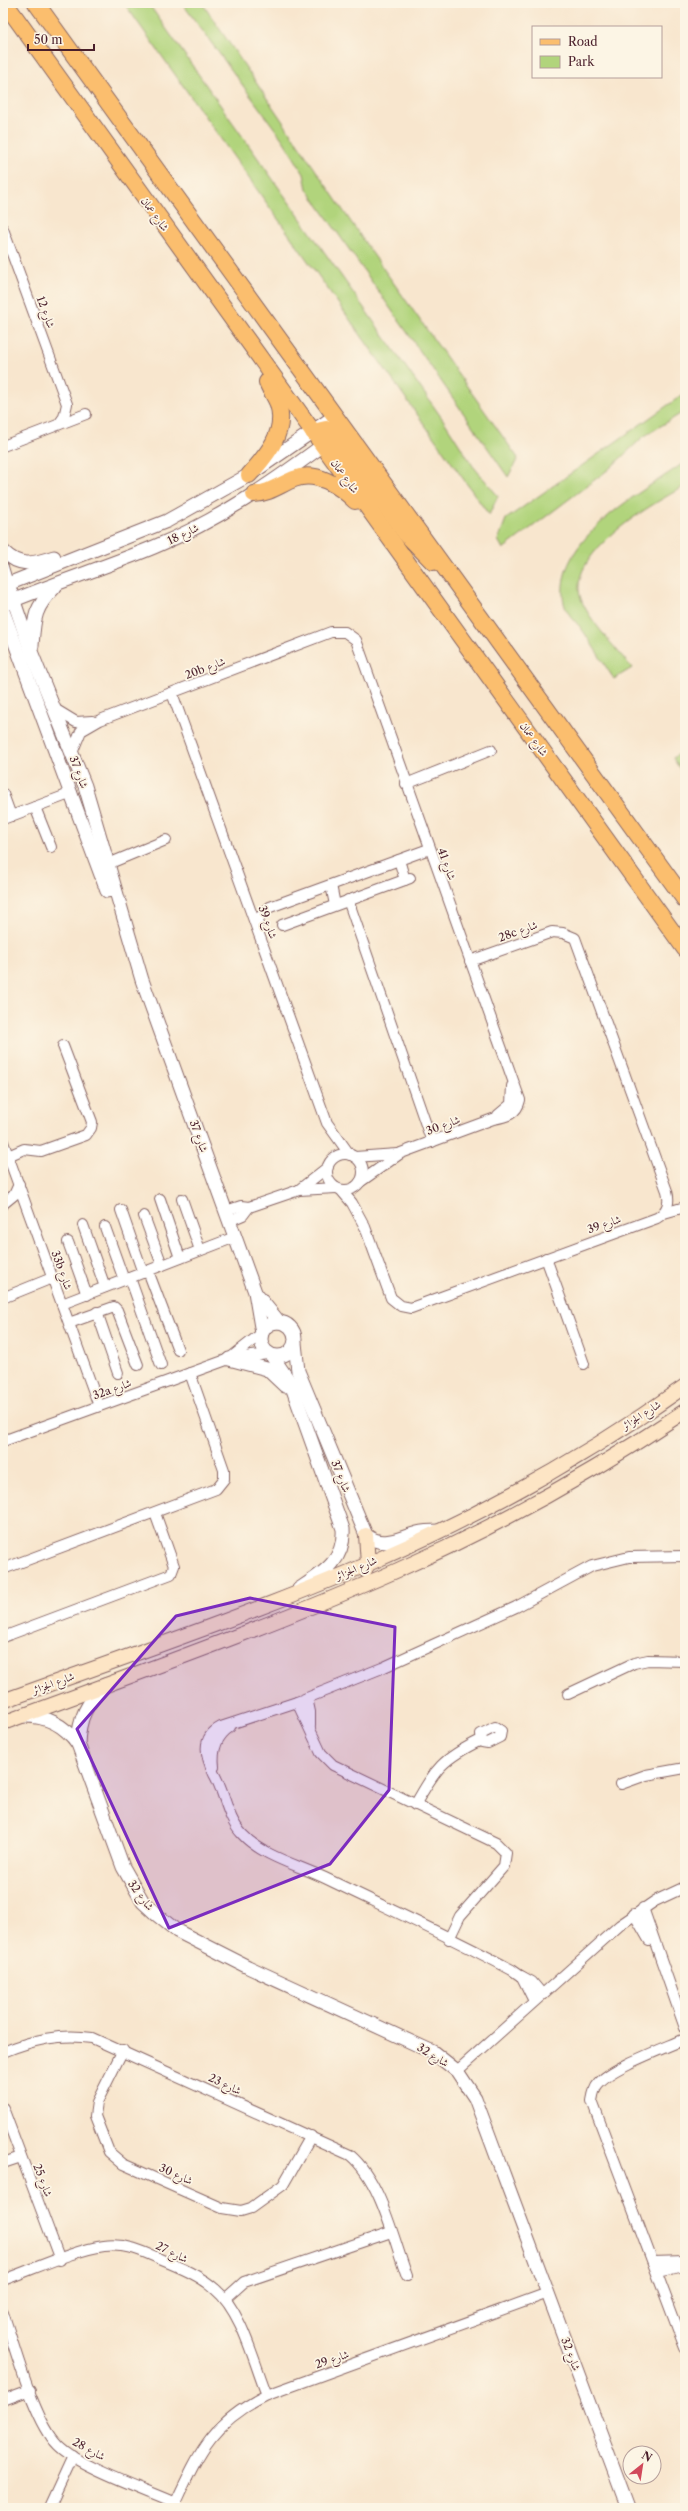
<svg xmlns="http://www.w3.org/2000/svg" width="688" height="2511" viewBox="0 0 688 2511" font-family="'Libre Caslon Text',Amiri,serif">
	<style>
		.green { fill: #b1d47c; stroke: #7e7a54 }
		.lines { fill: none; stroke-linecap: round; stroke-linejoin: round }
		.minor-casing { stroke: #876564; stroke-width: 12 }
		.tertiary-casing { stroke: #876564; stroke-width: 15 }
		.secondary-casing { stroke: #876564; stroke-width: 16 }
		.primary-casing { stroke: #876564; stroke-width: 18 }
		.minor { stroke: #fff; stroke-width: 10 }
		.tertiary { stroke: #fff; stroke-width: 13 }
		.secondary { stroke: #fde5c5; stroke-width: 14 }
		.primary { stroke: #fbbe6e; stroke-width: 16 }
		.marked { fill: #7b2cbf; fill-opacity: 0.2; stroke: #7b2cbf; stroke-width: 3; stroke-linejoin: round }
		.labels { text-anchor: middle; stroke-width: 3.5; stroke-linejoin: round; paint-order: stroke }
		.street-label { font-size: 11px; fill: #4a1f2b; stroke: #fcf5e5 }
	</style>
	<rect width="100%" height="100%" fill="#fcf5e5"/>
	<filter id="ink" filterUnits="userSpaceOnUse"><feTurbulence type="fractalNoise" baseFrequency=".025" numOctaves="2"/><feDisplacementMap in="SourceGraphic" scale="8" xChannelSelector="R" yChannelSelector="G"/><feConvolveMatrix kernelMatrix="1 2 1 2 8 2 1 2 1" color-interpolation-filters="sRGB"/></filter>
	<filter id="wash" filterUnits="userSpaceOnUse"><feTurbulence type="fractalNoise" baseFrequency=".012" numOctaves="4" result="noise"/><feDisplacementMap in="SourceGraphic" scale="16" xChannelSelector="R" yChannelSelector="G"/><feGaussianBlur stdDeviation="0.9" result="paint"/><feColorMatrix in="noise" values="0 0 0 0 0 0 0 0 0 0 0 0 0 0 0 0 0 1.4 0 .05"/><feComposite in="paint" operator="in"/></filter>
	<g filter="url(#wash)">
		<rect width="100%" height="100%" fill="#f8e6ce"/>
		<g class="green">
			<path d="M124 3H148L444 421 473 466 498 496 489 515Z"/>
			<path d="M182 3H202L368 247 518 458 508 477 307 189 304 174 283 140Z"/>
			<path d="M685 393V411L643 437 609 469 503 549 498 540 506 519Z"/>
			<path d="M685 462V486C652 504 576 548 579 590 580 612 618 650 632 668L614 679C603 663 593 645 581 628 575 621 566 613 564 603 551 539 643 492 685 462Z"/>
			<path d="M685 749V777L673 758Z"/>
		</g>
	</g>
	<g filter="url(#ink)">
		<g class="lines">
			<defs>
				<g id="minor">
					<path d="M3 229 67 404 64 417 59 424"/>
					<path d="M3 446 86 414"/>
					<path d="M3 567 8 584"/>
					<path d="M172 693 327 1123 350 1155"/>
					<path d="M53 708 76 722 92 721"/>
					<path d="M72 753 81 731 100 720 331 632H345L356 640 520 1100C517 1114 506 1117 493 1119L401 1153 360 1182"/>
					<path d="M406 784 491 750"/>
					<path d="M3 794 11 816"/>
					<path d="M35 807 51 847"/>
					<path d="M3 819 72 793"/>
					<path d="M399 860 405 880"/>
					<path d="M108 864 166 840"/>
					<path d="M331 885 335 905"/>
					<path d="M348 900 432 1142"/>
					<path d="M282 925 410 878"/>
					<path d="M257 926 259 918 270 907 429 849"/>
					<path d="M498 1115 511 1104 512 1086"/>
					<path d="M3 1142 99 1406"/>
					<circle cx="345" cy="1172" r="18"/>
					<path d="M8 1156 24 1149 41 1151 86 1135 91 1128 92 1122 63 1046"/>
					<path d="M355 1157 397 1154"/>
					<path d="M300 1189 328 1167"/>
					<path d="M341 1190 352 1203 365 1227 391 1298 401 1306 411 1308 657 1218C668 1211 670 1202 667 1191L575 938 563 933 552 932 470 961"/>
					<path d="M160 1199 180 1258"/>
					<path d="M182 1199 200 1250"/>
					<path d="M3 1204 14 1195 19 1184"/>
					<path d="M121 1210 143 1273"/>
					<path d="M226 1211 241 1206 249 1207 299 1190 336 1188"/>
					<path d="M664 1213 685 1207"/>
					<path d="M144 1216 162 1265"/>
					<path d="M229 1221 243 1215 249 1207"/>
					<path d="M83 1225 105 1287"/>
					<path d="M105 1227 124 1280"/>
					<path d="M68 1242 87 1295"/>
					<path d="M546 1258 584 1364"/>
					<path d="M148 1271 178 1350"/>
					<path d="M130 1278 161 1365"/>
					<path d="M5 1297 52 1278"/>
					<path d="M62 1304 235 1237"/>
					<path d="M97 1312 118 1373"/>
					<path d="M69 1323 114 1307 117 1310 138 1365"/>
					<path d="M229 1359 262 1333"/>
					<path d="M3 1441 229 1359 268 1354"/>
					<path d="M3 1569 216 1489 224 1479V1470L190 1373"/>
					<path d="M3 1637 171 1574 174 1566 155 1513"/>
					<path d="M568 1694 634 1663 648 1660 685 1661"/>
					<path d="M307 1698 310 1712V1726"/>
					<path d="M297 1702 321 1753 333 1765 496 1843 506 1853 504 1866 460 1916 449 1939"/>
					<path d="M495 1727 501 1731 500 1737 488 1743 482 1742 481 1734Z"/>
					<path d="M214 1767C212 1750 216 1736 230 1727"/>
					<path d="M621 1784 646 1775 685 1768"/>
					<path d="M415 1805C436 1768 442 1759 481 1740"/>
					<path d="M643 1908 685 2028"/>
					<path d="M634 1914 649 1940"/>
					<path d="M521 1976 532 1982 542 1994"/>
					<path d="M534 2001 522 1977 512 1970C451 1937 387 1908 325 1878 298 1865 262 1856 242 1834 227 1818 225 1793 214 1774 206 1757 200 1738 221 1727L297 1702 382 1668 516 1607 592 1566 629 1557 685 1556"/>
					<path d="M685 2039C665 2048 610 2068 598 2084 594 2088 593 2095 592 2101L685 2348"/>
					<path d="M123 2050 97 2102 95 2116 109 2152 123 2164 222 2208 241 2211 251 2208 283 2185 311 2136"/>
					<path d="M3 2052C33 2040 60 2033 92 2038L350 2155C381 2181 393 2238 407 2276"/>
					<path d="M457 2071 620 1925 655 1901 685 1887"/>
					<path d="M3 2108 60 2260"/>
					<path d="M3 2163 21 2157"/>
					<path d="M653 2262 685 2261"/>
					<path d="M657 2272 684 2266"/>
					<path d="M3 2280C32 2270 74 2250 104 2246 125 2243 143 2251 162 2260 179 2267 201 2276 215 2289 242 2311 254 2363 267 2395"/>
					<path d="M225 2299 244 2282 391 2232"/>
					<path d="M3 2313C15 2347 34 2421 58 2445 80 2467 145 2489 176 2503"/>
					<path d="M3 2400 30 2390"/>
					<path d="M49 2508 73 2456"/>
					<path d="M173 2508C199 2453 210 2423 267 2395L548 2293"/>
				</g>
				<g id="tertiary">
					<path d="M3 551C20 568 33 564 54 557"/>
					<path d="M8 584 32 654 85 786 142 980 255 1292 262 1333"/>
					<path d="M3 586 167 521 249 475 335 416"/>
					<path d="M7 603C55 583 106 567 154 547 218 521 275 481 330 440"/>
					<path d="M3 611 107 891"/>
					<path d="M32 646C34 618 34 608 55 587"/>
					<path d="M256 1294 279 1322"/>
					<circle cx="278" cy="1339" r="17"/>
					<path d="M295 1343 298 1371 366 1535C383 1549 399 1538 417 1533 424 1531 432 1531 440 1531"/>
					<path d="M272 1356 291 1384 343 1529C345 1561 323 1573 299 1589"/>
					<path d="M229 1359 267 1369 285 1386"/>
					<path d="M22 1716C45 1715 65 1725 78 1744L123 1867 143 1902 157 1915 177 1931 248 1967 433 2052 457 2071 475 2098 628 2508"/>
					<path d="M78 1744C79 1718 86 1704 105 1685"/>
				</g>
				<g id="secondary">
					<path d="M365 1570 368 1564 366 1535"/>
					<path d="M3 1701C125 1657 249 1615 368 1564 479 1516 587 1456 685 1386"/>
					<path d="M3 1723C135 1674 269 1627 398 1570 498 1526 594 1472 685 1411"/>
				</g>
				<g id="primary">
					<path d="M5 3 685 949"/>
					<path d="M36 3 685 900"/>
					<path d="M313 432 326 429 331 432 406 534 433 562"/>
					<path d="M249 475C267 455 287 432 278 404 275 396 270 390 267 382"/>
					<path d="M254 494C270 493 279 485 294 479 316 470 340 486 355 501"/>
				</g>
			</defs>
			<use href="#minor" class="minor-casing"/>
			<use href="#tertiary" class="tertiary-casing"/>
			<use href="#secondary" class="secondary-casing"/>
			<use href="#primary" class="primary-casing"/>
			<use href="#minor" class="minor"/>
			<use href="#tertiary" class="tertiary"/>
			<use href="#secondary" class="secondary"/>
			<use href="#primary" class="primary"/>
		</g>
	</g>
	<path class="marked" d="M250 1598 395 1627 389 1790 330 1864 169 1928 77 1729 176 1616Z"/>
	<g class="labels">
		<g class="street-label">
			<text transform="translate(155 214) rotate(54)" y="4">شارع عمان</text>
			<text transform="translate(46 312) rotate(70)" y="4">شارع 12</text>
			<text transform="translate(345 476) rotate(54)" y="4">شارع عمان</text>
			<text transform="translate(183 534) rotate(-26)" y="4">شارع 18</text>
			<text transform="translate(205 668) rotate(-21)" y="4">20b شارع</text>
			<text transform="translate(534 739) rotate(54)" y="4">شارع عمان</text>
			<text transform="translate(79 772) rotate(69)" y="4">شارع 37</text>
			<text transform="translate(447 864) rotate(70)" y="4">شارع 41</text>
			<text transform="translate(268 922) rotate(70)" y="4">شارع 39</text>
			<text transform="translate(518 931) rotate(-20)" y="4">28c شارع</text>
			<text transform="translate(443 1125) rotate(-21)" y="4">شارع 30</text>
			<text transform="translate(199 1136) rotate(70)" y="4">شارع 37</text>
			<text transform="translate(604 1224) rotate(-19)" y="4">شارع 39</text>
			<text transform="translate(62 1270) rotate(70)" y="4">33b شارع</text>
			<text transform="translate(112 1389) rotate(-20)" y="4">32a شارع</text>
			<text transform="translate(641 1415) rotate(-33)" y="4">شارع الجزائر</text>
			<text transform="translate(341 1476) rotate(68)" y="4">شارع 37</text>
			<text transform="translate(356 1568) rotate(-23)" y="4">شارع الجزائر</text>
			<text transform="translate(53 1683) rotate(-20)" y="4">شارع الجزائر</text>
			<text transform="translate(141 1895) rotate(53)" y="4">شارع 32</text>
			<text transform="translate(433 2055) rotate(31)" y="4">شارع 32</text>
			<text transform="translate(225 2084) rotate(25)" y="4">شارع 23</text>
			<text transform="translate(176 2174) rotate(24)" y="4">شارع 30</text>
			<text transform="translate(43 2180) rotate(69)" y="4">شارع 25</text>
			<text transform="translate(172 2252) rotate(26)" y="4">شارع 27</text>
			<text transform="translate(571 2354) rotate(69)" y="4">شارع 32</text>
			<text transform="translate(332 2359) rotate(-19)" y="4">شارع 29</text>
			<text transform="translate(89 2449) rotate(28)" y="4">شارع 28</text>
		</g>
	</g>
	<rect width="688" height="2511" fill="none" stroke="#fcf5e5" stroke-width="16"/>
	<rect x="532" y="26" width="130" height="52" fill="#fcf5e5" stroke="#b59f9b"/>
	<rect x="540" y="39" width="20" height="6" fill="#fbbe6e" stroke="#b59f9b"/>
	<text x="568" y="46" font-size="12" fill="#4a1f2b">Road</text>
	<rect x="540" y="56" width="20" height="12" fill="#b1d47c" stroke="#b59f9b"/>
	<text x="568" y="66" font-size="12" fill="#4a1f2b">Park</text>
	<g transform="translate(642 2465) rotate(30)"><circle r="19" fill="#fcf5e5" stroke="#b59f9b"/>
	<path d="M0-3L7 15L0 10L-7 15Z" fill="#d1495b"/>
	<text y="-6" font-size="11" font-weight="bold" text-anchor="middle" fill="#4a1f2b">N</text>
	</g>
	<path d="M28 44v6h66v-6" fill="none" stroke="#4a1f2b" stroke-width="2"/>
	<text x="34" y="44" font-size="12" fill="#4a1f2b" stroke="#fcf5e5" stroke-width="3" paint-order="stroke">50 m</text>
</svg>
